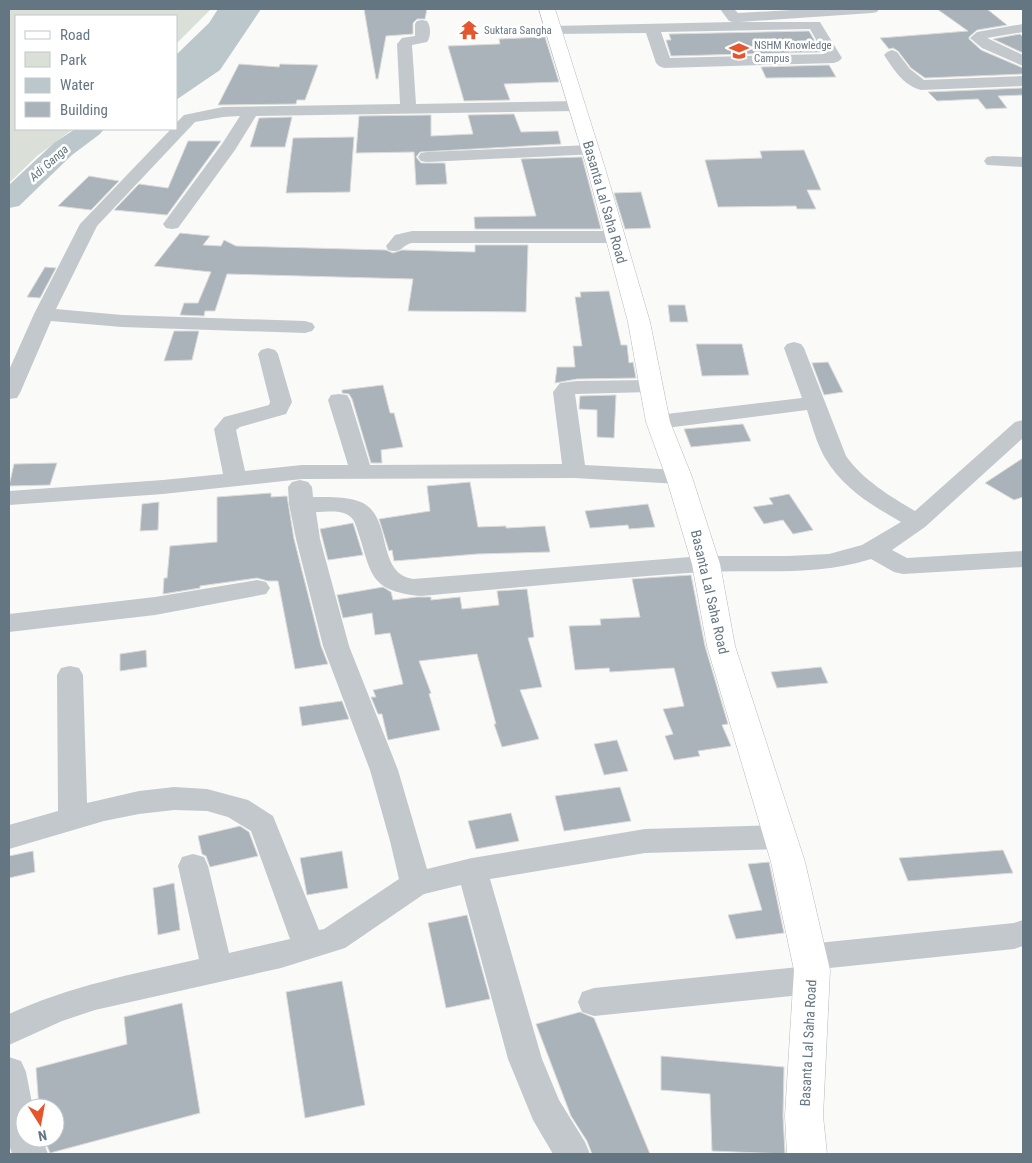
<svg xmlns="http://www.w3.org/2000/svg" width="1032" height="1163" viewBox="0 0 1032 1163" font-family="'Roboto Condensed',sans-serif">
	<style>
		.green { fill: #dadfd7 }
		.water { fill: #bbc7cb }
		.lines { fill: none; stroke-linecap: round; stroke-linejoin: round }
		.river { fill: #bbc7cb; fill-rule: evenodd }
		.building { fill: #aab3b9; stroke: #dcdcda }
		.major-casing { stroke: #b5babe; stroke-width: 1 }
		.minor { fill: #c3c8cc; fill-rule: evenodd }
		.major { fill: #fff; fill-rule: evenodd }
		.labels { text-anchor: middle; stroke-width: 5; stroke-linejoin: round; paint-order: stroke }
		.far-poi-label { font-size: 11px; fill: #657683; stroke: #fff; text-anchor: start }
		.far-water-label { font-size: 12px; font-style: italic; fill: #60757c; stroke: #fff }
		.street-label { font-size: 14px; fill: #657683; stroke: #fff }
	</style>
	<rect width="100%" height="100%" fill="#fafaf8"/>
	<path class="green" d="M9 9H211L176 44V16H16V129H73L37 156 9 183Z"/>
	<path class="water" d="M218 9H261L220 70 176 100V55L209 23Z"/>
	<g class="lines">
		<path class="river" d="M75 129H104L100 134 72 155 19 206 9 208V185L54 143Z"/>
	</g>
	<g class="building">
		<path d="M364 9H427L425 19H417L413 23V34L386 36 378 79H376Z"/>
		<path d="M937 9H987L1007 25 977 30 969 37V39L981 50 1023 68V74L925 78 911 68 898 51 893 48 889 49 880 38 968 31Z"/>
		<path d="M809 31 821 52 671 56 666 40H671L669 34Z"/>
		<path d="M1020 34 1023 37V53L993 39Z"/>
		<path d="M545 37 559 82 504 84 510 100 464 101 448 46 500 44 499 39Z"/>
		<path d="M239 64 279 67 280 64 318 65 305 100H297L296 104 218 105Z"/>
		<path d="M829 65 836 77 766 78 761 67Z"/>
		<path d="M1023 88V95L998 96 1007 108 986 109 978 99 937 101 928 92Z"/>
		<path d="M514 114 521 132 558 131 561 144 420 152 416 157 421 163H445L447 184 416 185 414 152 356 153 359 116 431 115V136L473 134 468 115Z"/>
		<path d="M292 117 285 147H250L259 118Z"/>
		<path d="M354 137 350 192 286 193 293 138Z"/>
		<path d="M188 141H221L167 215 114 210 139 184 168 188Z"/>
		<path d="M804 150 821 190H807L816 209H797L796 206 718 207 705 160 762 158 760 151Z"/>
		<path d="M582 157 601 229H475L474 217 536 216 521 159Z"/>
		<path d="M89 176 119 181 91 210 58 206Z"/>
		<path d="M641 192 651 228 625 229 614 193Z"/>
		<path d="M180 233 210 236 203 245 221 246 224 240 236 246 386 250 393 253 402 250 475 252V245H528L526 312 408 311 413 279 227 274 215 311H205L204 316 180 315 184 303H198L211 272 154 266Z"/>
		<path d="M45 267 56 268 40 298 27 297Z"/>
		<path d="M609 291 621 345H627L629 363 633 362 636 378 577 379 555 383 557 367H575L573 346H582L575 297H581L580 292Z"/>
		<path d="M668 305H685L688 322H670Z"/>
		<path d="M174 331H199L192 360 164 361Z"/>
		<path d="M696 344H742L749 375 702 376Z"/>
		<path d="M828 362 843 392 824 395 812 363Z"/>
		<path d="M383 385 390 413H394L403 447 381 450 382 463H371L352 399 349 394 342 393V390Z"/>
		<path d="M616 395 614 438 597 437V410L579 409 580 396Z"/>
		<path d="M743 424 751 441 691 447 684 429Z"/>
		<path d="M1023 458V497L1014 500 985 483Z"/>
		<path d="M57 463 50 485 9 486 14 464Z"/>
		<path d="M470 482 478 527 506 526V528L545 526 550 552 477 554 394 561 392 550 389 551 379 519 430 511 427 486Z"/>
		<path d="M271 493V497L287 496 294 539 321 646 328 664 295 669 278 581H268L257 578 200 586V588L163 594 164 578H167L170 546 217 542V497Z"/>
		<path d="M789 494 813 530 793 534 783 520 764 524 753 507 773 504 769 498Z"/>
		<path d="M159 502 158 530 140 531 142 504Z"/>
		<path d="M648 504 655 527 629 529 628 525 590 528 585 511Z"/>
		<path d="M353 523 363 555 328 560 320 529Z"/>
		<path d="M691 575 705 646 728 724 722 725 731 746 698 751 700 756 674 760 665 736 673 734 663 709 684 706 674 668 610 672 609 668 575 670 569 626 601 625 600 619 640 617 632 579Z"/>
		<path d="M383 587 391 592 393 600 417 597H431V600L460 597 462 609 499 605 497 591 527 589 534 637 528 638 542 687 520 690 539 739 502 747 494 724H496L477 654 419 661 431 693 429 694 440 730 388 740 382 714H378L371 697H376L373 690 403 684 390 633 375 635 372 613 343 618 337 595Z"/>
		<path d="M146 650 147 667 120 671V654Z"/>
		<path d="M821 667 828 683 777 688 771 672Z"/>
		<path d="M342 701 349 719 302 726 299 707Z"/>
		<path d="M617 740 628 771 604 775 594 744Z"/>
		<path d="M620 787 631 821 564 831 555 796Z"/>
		<path d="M511 813 519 841 476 849 468 821Z"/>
		<path d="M240 826 249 832 258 856 210 867 206 856 202 854 198 836Z"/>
		<path d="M1003 850 1013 873 908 881 899 858Z"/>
		<path d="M33 851 35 872 9 878V856Z"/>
		<path d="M342 851 348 888 307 895 300 858Z"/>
		<path d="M769 862 784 933 736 939 728 915 762 910 748 864Z"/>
		<path d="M174 883 180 930 158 935 153 888Z"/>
		<path d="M467 915 490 999 446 1008 428 923Z"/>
		<path d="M342 981 365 1105 305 1118 286 992Z"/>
		<path d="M182 1003 200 1113 50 1153 44 1138H55V1108H39L36 1068 127 1044 124 1017Z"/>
		<path d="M580 1012 594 1018 650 1154H592L587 1141 571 1116 536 1024Z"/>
		<path d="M661 1056 784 1067 783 1116 785 1154 712 1151 710 1094 661 1090Z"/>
	</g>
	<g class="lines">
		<defs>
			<path id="major" d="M539 9H555L605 168 650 322 670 422 692 477 720 564 735 646 805 862 830 970 823 1116 827 1154H787L785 1116 794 970 771 862 707 646 692 564 666 477 646 422 628 322 587 168Z"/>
		</defs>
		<use href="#major" class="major-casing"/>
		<g class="minor">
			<path d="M720 9H734L738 13 810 9H879L877 12 872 13 739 22H820L842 58 839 61 834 63 664 68 659 66 656 63 646 33 553 34 548 33 546 30 548 27 553 26 733 22 729 21ZM810 29 824 54 670 58 661 32Z"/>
			<path d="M422 20 427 21C431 26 431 37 427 42L412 45 416 104 578 101 584 103 586 106 584 109 578 111 256 116 235 150 178 228 172 229 166 228 163 224 222 144 240 116 223 117 195 122 97 226 56 309 122 315 305 321 312 323 315 327 312 331 305 333 122 327 51 321 20 393 17 398 9 399V370L34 314 80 224 171 129H176V123L184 115 223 107 400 104 397 44 402 38 415 36V24L417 21Z"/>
			<path d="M1023 24V32L987 38 1023 55V66L982 48 970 38 977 32Z"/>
			<path d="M892 50 897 52 910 69 924 80 1023 76V86L921 90C903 85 894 70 884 55L887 52Z"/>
			<path d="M591 145 597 146 599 150 597 154 427 162 421 161 418 157 421 153 427 152Z"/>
			<path d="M993 156 1023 157V167L987 165 984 161 987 157Z"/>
			<path d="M412 231H615L622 233 624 237 622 241 615 243H412C401 245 403 254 388 250L386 246 395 235Z"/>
			<path d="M794 342 801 344 804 348 846 456C864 481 890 496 915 511L1015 422 1023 420V438L925 527 892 550 907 558 1023 551V567L903 574 894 572 871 559C815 577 759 569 702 572 608 578 514 588 421 596 367 591 372 572 357 529 355 522 353 517 346 514 338 510 325 512 316 512L320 539 349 646 398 770 427 869 472 858 645 829 781 825 792 829 796 837 792 845 781 849 645 853 490 879 542 1059 559 1100 585 1142 590 1154H553L533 1120 508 1059 461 885 424 894 345 948 281 968 95 1010 62 1021 9 1045V1014C70 986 133 974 199 959L178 866 182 857 193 854 204 857 208 866 229 953 290 939 251 831 228 817 207 811 174 810 139 814 104 821 9 849V825L58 811 57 675 61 668 70 666 79 668 83 675 87 803 139 791 174 787 207 789 248 800 273 816 319 930 324 929 399 879 390 841 370 770 323 646 296 539 289 504 288 487 292 482 300 480 308 482 312 487 313 497C329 497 348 496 363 503 393 519 376 573 413 579L703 556H788L829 554 862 545 901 522C871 505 843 488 825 458 817 444 812 426 807 410L658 429 650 427 647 422 650 417 658 415 802 398 784 348 787 344Z"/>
			<path d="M268 348 275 350 278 354 292 402 286 414 240 427 236 430 245 471 302 465H348L328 400 331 395 339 394 347 395 350 400 370 465 562 464 553 392 560 383 577 381 651 380 659 381 662 386 659 391 651 392 575 394 585 465 679 470 687 472 691 477 687 482 679 484 574 478 302 479 163 494 9 505V491L163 480 223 474 214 429 224 417 269 405 270 402 258 354 261 350Z"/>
			<path d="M257 580 266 582 270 588 266 594 155 615 9 632V614L155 597Z"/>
			<path d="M1023 920V946L1014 949 820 969 822 970 827 980 822 990 811 994 594 1016 582 1012 578 1002 582 992 594 988 799 967H797L792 957 797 947 808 944 1014 923Z"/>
			<path d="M9 1057 21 1061 26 1072 33 1108H25V1138H42L48 1154H12L9 1144Z"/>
		</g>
		<use href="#major" class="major"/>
	</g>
	<defs>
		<symbol id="temple-bare" viewBox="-9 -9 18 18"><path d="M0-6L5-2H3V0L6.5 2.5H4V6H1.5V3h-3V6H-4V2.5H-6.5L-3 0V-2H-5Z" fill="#e4572e" stroke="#fff" stroke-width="2.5" paint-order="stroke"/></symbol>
		<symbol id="university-bare" viewBox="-9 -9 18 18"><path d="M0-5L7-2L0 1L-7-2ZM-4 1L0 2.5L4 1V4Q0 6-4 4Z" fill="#e4572e" stroke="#fff" stroke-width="2.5" paint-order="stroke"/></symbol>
	</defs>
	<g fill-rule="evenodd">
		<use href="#temple-bare" x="455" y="16" width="28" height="28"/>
		<use href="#university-bare" x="725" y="37" width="28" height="28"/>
	</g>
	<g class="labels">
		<g class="far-poi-label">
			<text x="484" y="34">Suktara Sangha</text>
			<text x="754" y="49">NSHM Knowledge<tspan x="754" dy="13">Campus</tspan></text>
		</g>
		<g class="far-water-label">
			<text transform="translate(49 163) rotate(-42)" y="4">Adi Ganga</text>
		</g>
		<g class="street-label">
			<text transform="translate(605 202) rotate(74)" y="5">Basanta Lal Saha Road</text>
			<text transform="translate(710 592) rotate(77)" y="5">Basanta Lal Saha Road</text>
			<text transform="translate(808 1043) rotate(-87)" y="5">Basanta Lal Saha Road</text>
		</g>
	</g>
	<rect width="1032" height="1163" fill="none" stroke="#657683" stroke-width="20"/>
	<rect x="15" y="15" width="162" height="115" fill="#ffffff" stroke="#c1c8cd"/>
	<rect x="25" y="31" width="25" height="8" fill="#ffffff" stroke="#c1c8cd"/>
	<text x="60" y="40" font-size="15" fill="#657683">Road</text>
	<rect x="25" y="52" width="25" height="15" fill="#dadfd7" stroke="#c1c8cd"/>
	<text x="60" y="65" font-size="15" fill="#657683">Park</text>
	<rect x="25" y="78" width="25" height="15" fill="#bbc7cb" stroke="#c1c8cd"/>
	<text x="60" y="90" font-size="15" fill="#657683">Water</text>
	<rect x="25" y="102" width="25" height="15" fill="#aab3b9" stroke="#c1c8cd"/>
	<text x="60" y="115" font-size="15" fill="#657683">Building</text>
	<g transform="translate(40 1123) rotate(169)"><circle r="24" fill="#ffffff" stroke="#c1c8cd"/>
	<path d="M0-4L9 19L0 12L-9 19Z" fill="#e4572e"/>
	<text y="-8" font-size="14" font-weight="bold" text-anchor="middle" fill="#657683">N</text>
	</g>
</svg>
